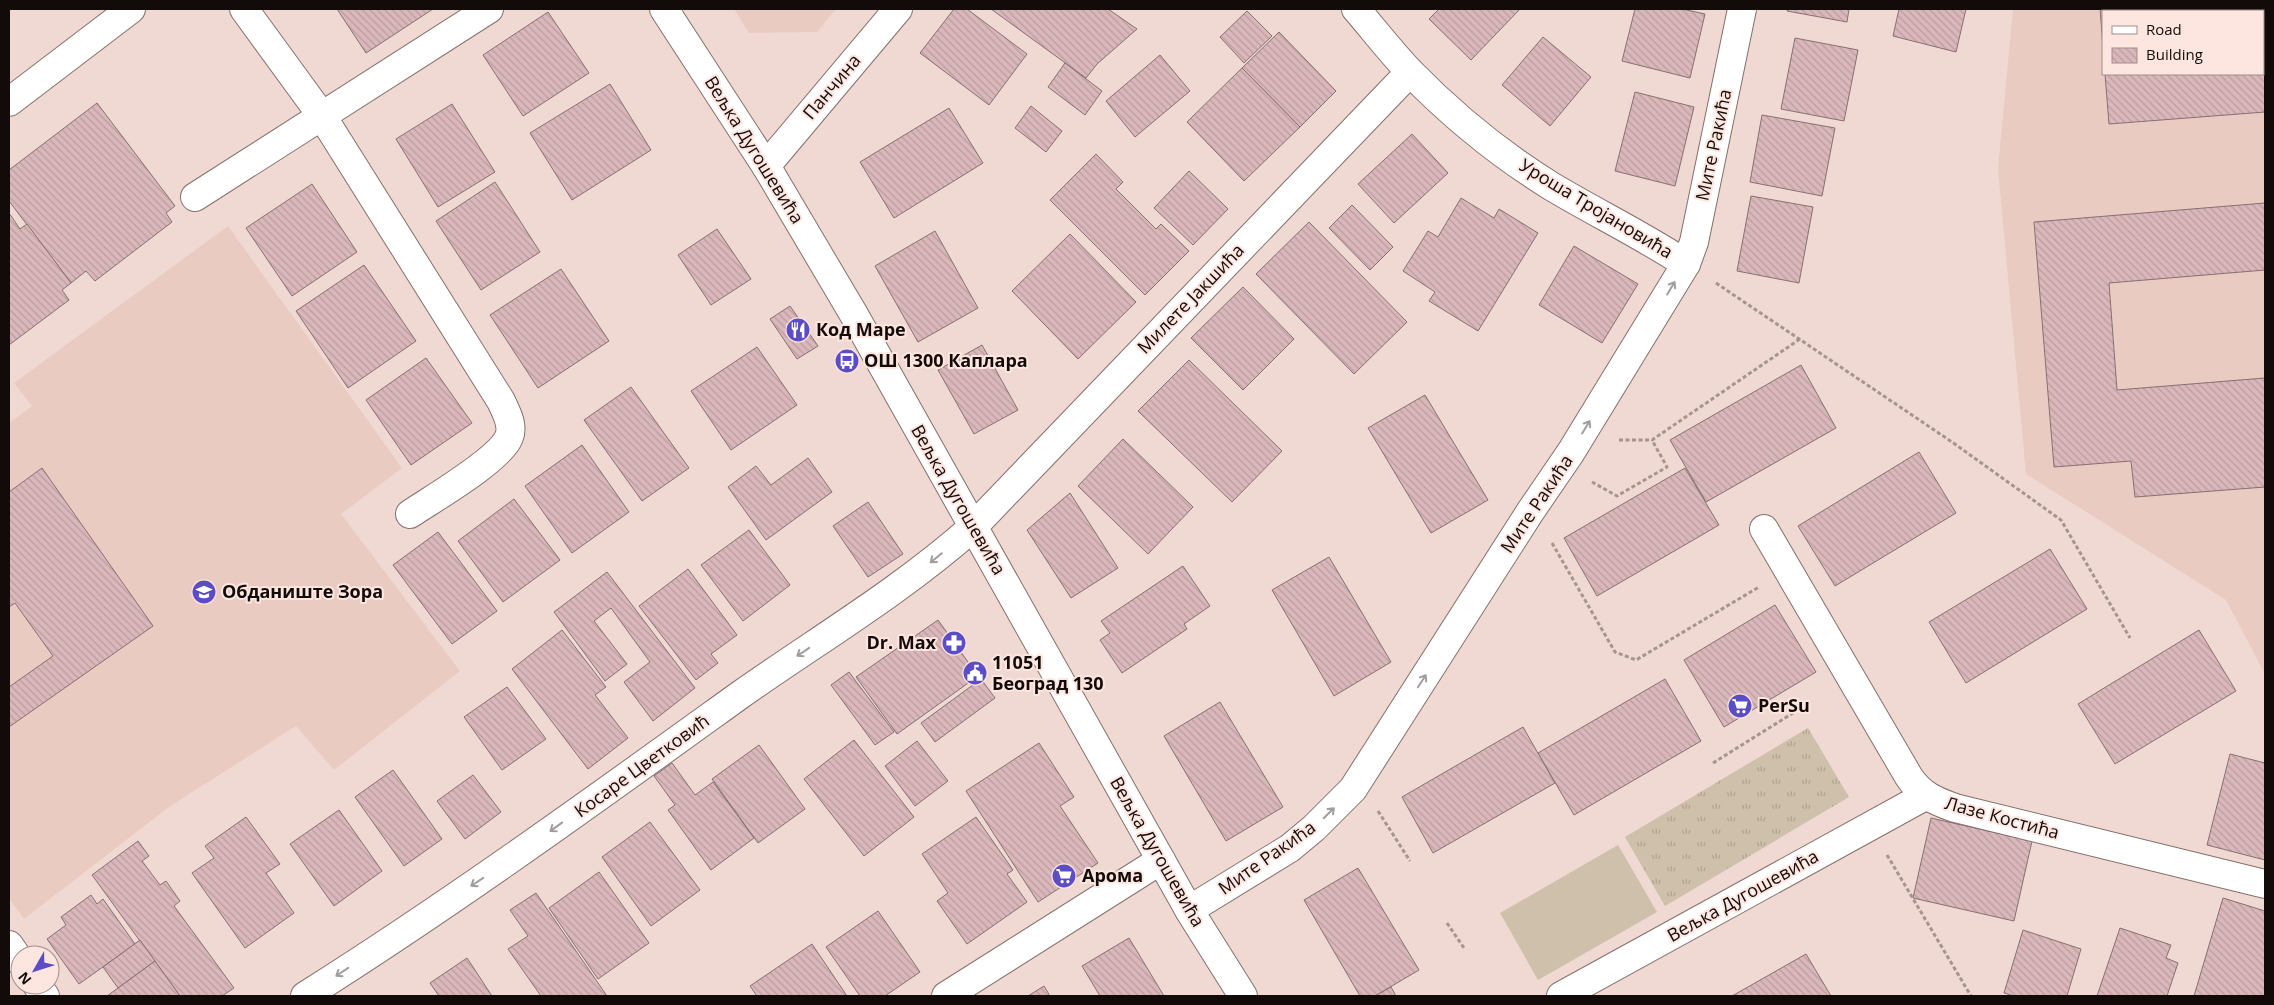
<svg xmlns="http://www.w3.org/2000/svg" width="2274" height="1005" viewBox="0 0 2274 1005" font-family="'Open Sans',sans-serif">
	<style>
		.built { fill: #eacbc2; fill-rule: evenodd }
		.grass { fill: url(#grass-tufts) }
		.pitch { fill: #cec0aa }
		.building { fill: url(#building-back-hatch); stroke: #867072 }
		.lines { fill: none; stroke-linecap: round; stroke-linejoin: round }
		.minor-casing { stroke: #84706a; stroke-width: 30 }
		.path { stroke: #a6948f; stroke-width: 3; stroke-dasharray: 4 2.5; stroke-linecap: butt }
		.minor { stroke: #fff; stroke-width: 28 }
		.oneway { stroke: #a19d9d }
		.labels { text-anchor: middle; stroke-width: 4; stroke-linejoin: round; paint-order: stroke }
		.street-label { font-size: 18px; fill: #130b09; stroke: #fee6e0 }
		.poi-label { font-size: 18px; font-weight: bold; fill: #130b09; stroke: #fee6e0; text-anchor: start }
	</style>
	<defs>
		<pattern id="grass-tufts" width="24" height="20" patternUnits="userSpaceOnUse" patternTransform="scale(1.25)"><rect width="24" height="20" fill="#cec0aa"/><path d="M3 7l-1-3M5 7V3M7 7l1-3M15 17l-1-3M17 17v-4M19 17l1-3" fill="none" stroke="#b0a491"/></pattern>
		<pattern id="building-back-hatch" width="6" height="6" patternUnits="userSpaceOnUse" patternTransform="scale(1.25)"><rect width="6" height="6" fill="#dab7ba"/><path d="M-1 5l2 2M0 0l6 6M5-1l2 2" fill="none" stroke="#ba9c9f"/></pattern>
	</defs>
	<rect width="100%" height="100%" fill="#f0d9d3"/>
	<g class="built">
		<path d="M734 9H836L817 32 749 33Z"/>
		<path d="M2013 9H2265V674L2226 600 2026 474 1998 169ZM2103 11H2263V74H2103Z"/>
		<path d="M228 226 402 468 341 514 460 671 334 770 296 726 169 807 24 919 9 898V423L32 406 14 383Z"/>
	</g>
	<path class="grass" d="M1808 728 1849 797 1665 906 1625 837Z"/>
	<path class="pitch" d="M1618 845 1657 912 1538 980 1500 913Z"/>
	<g class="building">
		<path d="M337 9H433L366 53Z"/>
		<path d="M954 9H967L1027 54 989 105 920 53Z"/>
		<path d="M991 9H1108L1137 29 1097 64 1086 78Z"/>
		<path d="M1439 9H1520L1471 60 1429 19Z"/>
		<path d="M1635 9H1682L1705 14 1690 78 1622 61Z"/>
		<path d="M1788 9H1849L1847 22 1787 11Z"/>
		<path d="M1899 9H1966L1956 52 1893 36Z"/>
		<path d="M2100 9H2168V11H2103V47Z"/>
		<path d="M1247 11 1272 36 1244 63 1220 37Z"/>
		<path d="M548 12 589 73 523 116 483 55Z"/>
		<path d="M1279 32 1336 91 1300 127 1242 68Z"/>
		<path d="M1543 37 1591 77 1550 126 1502 85Z"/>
		<path d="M1795 38 1858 50 1844 121 1781 109Z"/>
		<path d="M2263 45H2265V112L2109 124 2105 74H2263Z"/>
		<path d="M1160 55 1190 91 1135 137 1106 101Z"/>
		<path d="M1065 63 1102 91 1085 115 1048 87Z"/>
		<path d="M1242 68 1300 127 1244 181 1187 122Z"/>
		<path d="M610 84 651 150 572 200 530 133Z"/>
		<path d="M1635 92 1694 107 1675 186 1615 171Z"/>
		<path d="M97 103 175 206 166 213 172 222 95 281 86 271 71 283 9 201V170Z"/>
		<path d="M452 104 495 172 438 207 396 139Z"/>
		<path d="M1031 106 1062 131 1046 152 1015 128Z"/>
		<path d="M949 108 983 163 894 218 860 162Z"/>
		<path d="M1762 115 1835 128 1822 196 1750 182Z"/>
		<path d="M1412 134 1448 173 1394 223 1358 184Z"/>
		<path d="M1096 154 1123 182 1116 189 1156 229 1161 224 1189 251 1145 295 1050 200Z"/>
		<path d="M1189 171 1228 209 1193 245 1154 208Z"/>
		<path d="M495 182 540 252 481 290 436 221Z"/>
		<path d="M312 184 357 252 292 296 246 228Z"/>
		<path d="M1751 196 1813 207 1799 283 1737 271Z"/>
		<path d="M1461 198 1494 218 1499 209 1538 233 1478 331 1429 301 1435 292 1403 271 1428 231 1438 237Z"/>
		<path d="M2265 203V270L2109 283 2117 390 2265 378V487L2135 497 2131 461 2054 467 2034 222Z"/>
		<path d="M1352 205 1393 247 1370 270 1329 228Z"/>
		<path d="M9 213 20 229 27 224 71 283 62 290 69 300 9 345Z"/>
		<path d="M1309 222 1407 322 1354 374 1256 274Z"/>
		<path d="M717 229 751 279 711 305 678 255Z"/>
		<path d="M935 231 978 308 918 342 875 266Z"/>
		<path d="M1070 234 1136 302 1078 359 1012 291Z"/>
		<path d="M1574 246 1638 284 1602 343 1539 305Z"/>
		<path d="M364 265 416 341 348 388 296 311Z"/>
		<path d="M561 269 609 341 538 388 490 315Z"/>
		<path d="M1243 287 1294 339 1243 390 1191 338Z"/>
		<path d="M790 306 818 346 797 359 770 319Z"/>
		<path d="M982 345 1018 410 974 434 938 370Z"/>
		<path d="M757 347 797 405 731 450 691 391Z"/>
		<path d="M426 358 472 423 411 465 366 400Z"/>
		<path d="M1189 360 1282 451 1232 502 1138 411Z"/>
		<path d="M1801 365 1836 428 1706 502 1670 440Z"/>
		<path d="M631 387 689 468 642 501 584 420Z"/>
		<path d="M1425 395 1488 500 1431 533 1368 428Z"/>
		<path d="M1123 439 1193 507 1148 554 1078 486Z"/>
		<path d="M582 445 629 512 572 553 525 486Z"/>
		<path d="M1919 452 1956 513 1835 586 1798 526Z"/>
		<path d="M808 458 832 492 766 540 728 487 756 466 771 485Z"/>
		<path d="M42 468 153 626 9 727V687L53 656 15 603 9 607V492Z"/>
		<path d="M1685 468 1719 525 1597 596 1564 538Z"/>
		<path d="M1070 493 1118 568 1071 598 1027 530Z"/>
		<path d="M514 499 560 560 503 602 458 541Z"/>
		<path d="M868 502 903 554 868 577 833 526Z"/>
		<path d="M749 530 790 585 743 621 701 565Z"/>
		<path d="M438 532 497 611 452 644 393 565Z"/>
		<path d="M2050 549 2087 609 1966 683 1929 622Z"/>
		<path d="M1329 557 1391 662 1334 696 1272 590Z"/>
		<path d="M1183 566 1210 606 1184 624 1187 629 1122 673 1100 640 1110 633 1101 621Z"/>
		<path d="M688 569 737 635 711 654 718 663 696 680 639 606Z"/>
		<path d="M607 572 695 688 653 721 624 682 650 662 611 608 594 621 627 664 605 681 554 612Z"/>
		<path d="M1775 605 1816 672 1724 727 1684 660Z"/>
		<path d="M938 620 978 676 897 734 856 677Z"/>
		<path d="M562 630 606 687 595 695 628 738 588 769 512 669Z"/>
		<path d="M2199 630 2236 691 2115 764 2078 704Z"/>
		<path d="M849 672 894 732 875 745 831 685Z"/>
		<path d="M981 679 995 698 935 742 921 723Z"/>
		<path d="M1665 679 1701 741 1574 815 1538 753Z"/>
		<path d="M507 687 546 739 502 770 464 717Z"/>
		<path d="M1220 702 1283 807 1226 841 1164 736Z"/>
		<path d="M1523 727 1555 783 1433 853 1402 797Z"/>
		<path d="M854 740 914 817 864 856 804 779Z"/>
		<path d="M917 741 948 781 915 806 885 766Z"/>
		<path d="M1039 743 1074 797 1060 806 1098 863 1038 902 966 791Z"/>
		<path d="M759 745 805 809 758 843 712 779Z"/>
		<path d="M2230 754 2265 763V860L2207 845Z"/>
		<path d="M672 763 695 795 713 782 754 838 711 870 668 810 675 805 654 776Z"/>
		<path d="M393 770 442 839 404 866 355 797Z"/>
		<path d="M473 775 501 812 465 839 437 801Z"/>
		<path d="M339 810 382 871 334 906 290 844Z"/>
		<path d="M246 817 280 864 266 873 294 913 245 948 192 873 214 858 205 846Z"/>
		<path d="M976 817 1013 870 1007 874 1027 902 967 944 937 901 948 893 922 854Z"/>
		<path d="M1931 818 2032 841 2014 921 1913 898Z"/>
		<path d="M650 822 700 890 651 926 602 857Z"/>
		<path d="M138 841 149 856 142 861 160 885 166 881 180 901 174 906 234 988 222 996H180L92 875Z"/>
		<path d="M1358 868 1419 970 1375 996H1360L1304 900Z"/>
		<path d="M599 872 649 943 598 979 549 908Z"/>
		<path d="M536 893 607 996H541L508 949 528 936 510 910Z"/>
		<path d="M91 895 97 904 103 899 135 944 79 984 47 939 66 925 61 917Z"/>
		<path d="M2223 898 2265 911V996H2194Z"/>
		<path d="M878 911 920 972 885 996H860L826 947Z"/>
		<path d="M2120 928 2171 945 2166 958 2178 963 2167 996H2097Z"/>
		<path d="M2023 930 2081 949 2067 996H2014L2004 993Z"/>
		<path d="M1129 938 1164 996H1100L1082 966Z"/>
		<path d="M140 940 155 961 118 988 103 967Z"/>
		<path d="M812 944 847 996H757L750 986Z"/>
		<path d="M1806 954 1831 996H1732Z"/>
		<path d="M467 958 492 996H439L430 983Z"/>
		<path d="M155 961 180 996H107L118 988Z"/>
		<path d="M1044 986 1050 996H1028Z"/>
		<path d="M1391 987 1396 996H1375Z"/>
	</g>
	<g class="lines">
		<defs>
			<g id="minor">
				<path d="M244 9 322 116 501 401C506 412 514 425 509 437 500 460 432 499 410 514"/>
				<path d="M664 9 766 166 853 313 1189 910 1243 996"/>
				<path d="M1356 9C1374 30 1391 52 1410 72 1452 115 1501 155 1551 186 1596 213 1642 235 1686 264"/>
				<path d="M9 102 131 9"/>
				<path d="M766 166 898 9"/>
				<path d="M195 197 489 9"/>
				<path d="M1764 529 1909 777C1921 795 1935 801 1955 808L2265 884"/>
				<path d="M1189 910 1290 848 1314 828 1353 789 1530 512 1571 452 1686 264 1694 242 1742 9"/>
				<path d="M9 945 20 961"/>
				<path d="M37 985 45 996"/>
				<path d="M305 996C454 902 597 798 740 695 818 640 901 591 973 527L1410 72"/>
				<path d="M946 996 1161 860"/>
				<path d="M1561 996 1925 796"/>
			</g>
		</defs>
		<use href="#minor" class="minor-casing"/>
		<g class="path">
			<path d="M1716 283 1952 442 2061 520 2130 638"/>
			<path d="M1619 440H1652L1800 339"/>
			<path d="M1592 482 1617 496 1667 467 1652 440"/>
			<path d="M1552 543 1615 652 1636 660 1759 587"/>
			<path d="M1713 763 1793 713"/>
			<path d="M1378 811 1410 861"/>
			<path d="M1887 855 1971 996"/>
			<path d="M1447 923 1464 948"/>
		</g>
		<use href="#minor" class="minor"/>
	</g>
	<defs><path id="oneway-shaft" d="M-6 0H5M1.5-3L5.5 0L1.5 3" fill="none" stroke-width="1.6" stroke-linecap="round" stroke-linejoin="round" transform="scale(1.25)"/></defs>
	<g class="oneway">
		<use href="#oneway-shaft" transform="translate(1671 288) rotate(-59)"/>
		<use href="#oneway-shaft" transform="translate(1586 427) rotate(-59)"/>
		<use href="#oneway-shaft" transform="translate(936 558) rotate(141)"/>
		<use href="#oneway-shaft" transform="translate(803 652) rotate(146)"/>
		<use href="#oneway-shaft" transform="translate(1422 681) rotate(-57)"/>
		<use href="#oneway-shaft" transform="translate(1329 813) rotate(-45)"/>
		<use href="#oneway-shaft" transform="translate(556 827) rotate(144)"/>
		<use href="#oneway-shaft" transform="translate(477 882) rotate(146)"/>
		<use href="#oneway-shaft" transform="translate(342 972) rotate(146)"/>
	</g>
	<defs>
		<symbol id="restaurant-disc" viewBox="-11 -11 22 22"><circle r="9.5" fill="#5b4dc5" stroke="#fee6e0"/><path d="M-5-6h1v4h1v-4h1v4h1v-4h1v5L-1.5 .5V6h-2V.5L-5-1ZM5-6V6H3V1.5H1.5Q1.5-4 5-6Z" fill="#fff"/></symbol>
		<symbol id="bus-disc" viewBox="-11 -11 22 22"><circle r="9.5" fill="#5b4dc5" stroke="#fee6e0"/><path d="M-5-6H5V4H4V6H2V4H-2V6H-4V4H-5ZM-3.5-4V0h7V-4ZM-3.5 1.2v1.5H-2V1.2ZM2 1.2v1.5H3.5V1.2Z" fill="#fff"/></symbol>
		<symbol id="school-disc" viewBox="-11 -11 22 22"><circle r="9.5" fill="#5b4dc5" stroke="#fee6e0"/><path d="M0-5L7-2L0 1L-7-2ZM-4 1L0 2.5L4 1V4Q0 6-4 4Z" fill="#fff"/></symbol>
		<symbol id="pharmacy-disc" viewBox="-11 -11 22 22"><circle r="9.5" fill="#5b4dc5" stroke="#fee6e0"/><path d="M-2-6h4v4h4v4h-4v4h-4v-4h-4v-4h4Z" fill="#fff"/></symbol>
		<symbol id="civic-disc" viewBox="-11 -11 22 22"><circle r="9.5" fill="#5b4dc5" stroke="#fee6e0"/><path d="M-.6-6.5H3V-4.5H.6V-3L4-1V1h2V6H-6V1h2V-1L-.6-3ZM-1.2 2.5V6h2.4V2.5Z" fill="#fff"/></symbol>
		<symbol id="supermarket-disc" viewBox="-11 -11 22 22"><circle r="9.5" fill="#5b4dc5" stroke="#fee6e0"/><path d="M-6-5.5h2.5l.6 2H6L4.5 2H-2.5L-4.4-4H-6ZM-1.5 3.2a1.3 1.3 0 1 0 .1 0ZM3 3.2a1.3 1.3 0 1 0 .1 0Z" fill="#fff"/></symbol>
	</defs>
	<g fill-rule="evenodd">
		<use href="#restaurant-disc" x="784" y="316" width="28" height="28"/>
		<use href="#bus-disc" x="833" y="347" width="28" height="28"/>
		<use href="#school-disc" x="190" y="578" width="28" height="28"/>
		<use href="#pharmacy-disc" x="940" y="629" width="28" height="28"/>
		<use href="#civic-disc" x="961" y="659" width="28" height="28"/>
		<use href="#supermarket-disc" x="1726" y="692" width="28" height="28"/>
		<use href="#supermarket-disc" x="1050" y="862" width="28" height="28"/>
	</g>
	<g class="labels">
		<g class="street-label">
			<text transform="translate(832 87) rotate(-50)" y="6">Панчина</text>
			<text transform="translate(1714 145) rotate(-78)" y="6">Мите Ракића</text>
			<text transform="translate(754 150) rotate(58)" y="6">Вељка Дугошевића</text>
			<text transform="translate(1596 209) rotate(31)" y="6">Уроша Тројановића</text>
			<text transform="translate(1191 299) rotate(-46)" y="6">Милете Јакшића</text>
			<text transform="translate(958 500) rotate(60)" y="6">Вељка Дугошевића</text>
			<text transform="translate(1537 504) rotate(-56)" y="6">Мите Ракића</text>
			<text transform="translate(642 766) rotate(-36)" y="6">Косаре Цветковић</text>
			<text transform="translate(2002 818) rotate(15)" y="6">Лазе Костића</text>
			<text transform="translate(1157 852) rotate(60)" y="6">Вељка Дугошевића</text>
			<text transform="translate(1267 858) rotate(-35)" y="6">Мите Ракића</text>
			<text transform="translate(1743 896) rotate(-29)" y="6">Вељка Дугошевића</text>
		</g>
		<g class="poi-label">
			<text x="816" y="336">Код Маре</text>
			<text x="864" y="367">ОШ 1300 Каплара</text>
			<text x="222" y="598">Обданиште Зора</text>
			<text x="936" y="649" text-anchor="end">Dr. Max</text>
			<text x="992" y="669">11051<tspan x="992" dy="21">Београд 130</tspan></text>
			<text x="1758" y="712">PerSu</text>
			<text x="1082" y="882">Арома</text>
		</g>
	</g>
	<rect width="2274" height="1005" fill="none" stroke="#130b09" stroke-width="20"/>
	<rect x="2102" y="10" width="162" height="65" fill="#fee6e0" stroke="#a08e8a"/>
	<rect x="2112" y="26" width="25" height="8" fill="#ffffff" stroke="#a08e8a"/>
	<text x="2146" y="35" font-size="15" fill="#130b09">Road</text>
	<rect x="2112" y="48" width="25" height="15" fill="url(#building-back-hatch)" stroke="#a08e8a"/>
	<text x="2146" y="60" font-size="15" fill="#130b09">Building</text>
	<g transform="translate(35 970) rotate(231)"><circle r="24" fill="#fee6e0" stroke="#a08e8a"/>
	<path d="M0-4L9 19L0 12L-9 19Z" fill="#5b4dc5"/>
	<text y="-8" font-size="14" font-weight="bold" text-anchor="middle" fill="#130b09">N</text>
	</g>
</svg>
